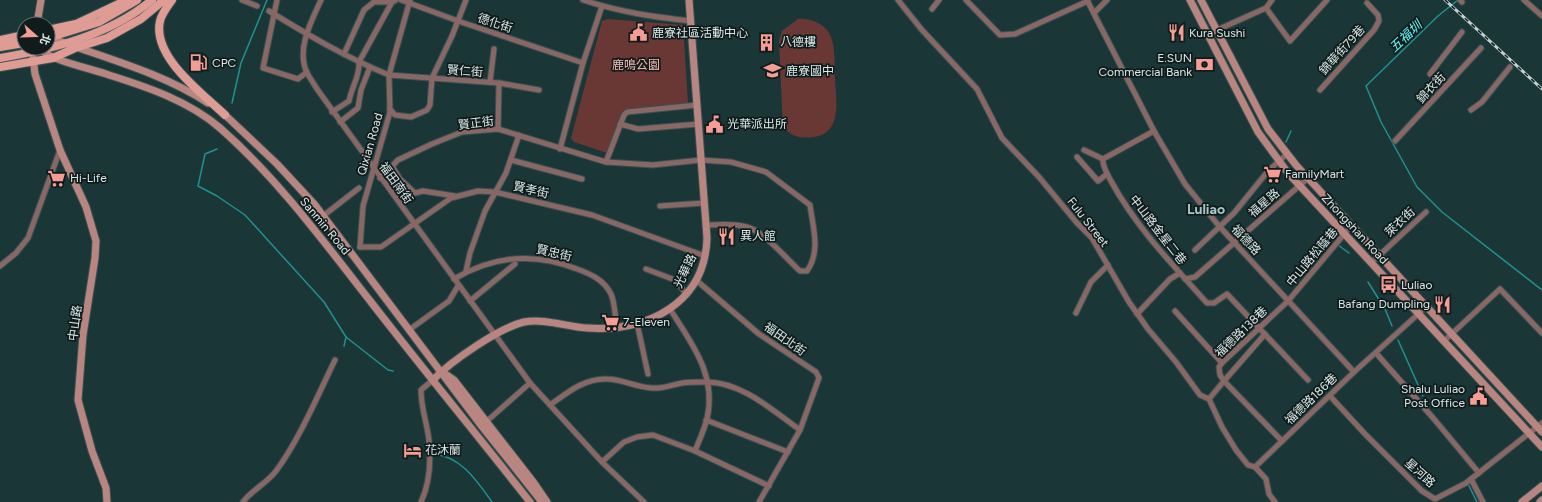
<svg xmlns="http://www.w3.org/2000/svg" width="1542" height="502" viewBox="0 0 1542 502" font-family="Figtree,'Noto Sans TC',sans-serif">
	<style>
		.green { fill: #6a3834 }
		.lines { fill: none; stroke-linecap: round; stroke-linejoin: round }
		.stream { stroke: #1f9191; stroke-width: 1.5 }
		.street-casing { stroke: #395252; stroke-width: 7 }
		.secondary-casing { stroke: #395252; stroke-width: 9 }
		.primary-casing { stroke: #395252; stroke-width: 10 }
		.street { stroke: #886764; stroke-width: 5 }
		.secondary { stroke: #b98580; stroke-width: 7 }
		.primary { stroke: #de9c95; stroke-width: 8 }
		.rail-casing { stroke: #c2d3d3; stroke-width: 3 }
		.rail { stroke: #101b1b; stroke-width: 1.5; stroke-dasharray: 4.5; stroke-linecap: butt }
		.labels { text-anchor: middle; stroke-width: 3.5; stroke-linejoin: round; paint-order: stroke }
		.street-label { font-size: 12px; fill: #d9e8e8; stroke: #101b1b }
		.poi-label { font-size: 12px; fill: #d9e8e8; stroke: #101b1b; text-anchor: start }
		.park-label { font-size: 12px; fill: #fbbcb5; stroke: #101b1b }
		.water-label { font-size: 13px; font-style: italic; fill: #65f8f9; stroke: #101b1b }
		.quarter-label { font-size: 14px; font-weight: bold; fill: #a7c6c5; stroke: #101b1b }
	</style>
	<rect width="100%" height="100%" fill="#1b3636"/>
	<g class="green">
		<path d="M608 19 683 25 688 103 636 108 623 118 610 154 574 142 571 138 602 21Z"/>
		<path d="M798 19C807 18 820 22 826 29 837 41 834 63 835 79 836 99 843 133 814 137 807 138 799 138 793 135 789 133 787 130 783 128L779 41 782 31Z"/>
	</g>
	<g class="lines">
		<g class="stream">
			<path d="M1458 0 1438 16 1366 86 1381 122 1417 187 1442 212 1542 290"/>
			<path d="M232 103 241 63 267 0"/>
			<path d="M1286 142 1291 131"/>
			<path d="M217 149 205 154 198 186 217 196 245 215 324 302 346 337 344 346"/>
			<path d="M1338 245 1349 253"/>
			<path d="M1368 282 1385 309 1392 326"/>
			<path d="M346 337 388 370 393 371"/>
			<path d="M1398 340 1423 396"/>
			<path d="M433 454C461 456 477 481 492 502"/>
			<path d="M1468 484 1477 502"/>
		</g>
		<defs>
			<g id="street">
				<path d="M242 0 257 6"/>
				<path d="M277 0 263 68 298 79 307 72"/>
				<path d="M321 0C311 22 296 49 307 73 310 78 314 84 317 89L530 383 602 462 644 502"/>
				<path d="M401 0 458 21 583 63"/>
				<path d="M410 0 389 75 499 83 539 90"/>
				<path d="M583 0C619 12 654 17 691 21"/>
				<path d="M898 0 922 30 977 89 1002 138 1039 177 1077 223 1092 238 1129 302 1148 329 1176 362 1200 395 1209 399 1222 427 1236 450 1248 465 1255 467 1266 479 1269 494 1275 502"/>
				<path d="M966 0 1000 35 1015 34 1088 1"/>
				<path d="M1087 0 1154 131 1185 184 1219 226 1354 372"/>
				<path d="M1460 0 1462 2"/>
				<path d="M1524 0 1542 16"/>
				<path d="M1266 8 1290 41 1327 0"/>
				<path d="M932 9 939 0"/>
				<path d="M269 11C308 35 347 58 389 75L390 112 363 206 360 247"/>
				<path d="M1094 13 1107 0"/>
				<path d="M1208 34 1266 8 1272 0"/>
				<path d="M344 54 364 10 374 2H392"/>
				<path d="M1430 74 1462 32"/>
				<path d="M490 82 494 49"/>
				<path d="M1320 90 1374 30 1379 21 1378 15 1367 3"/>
				<path d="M390 109 395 115 411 117 427 110 430 105 432 78 452 36 466 0"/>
				<path d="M1471 110 1482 102 1510 67"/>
				<path d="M332 112 349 101C352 86 360 76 359 62L392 2 396 0"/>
				<path d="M340 122 358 108 361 90 370 67"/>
				<path d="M620 124 638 129 699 124"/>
				<path d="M498 129 499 83"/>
				<path d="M1154 131 1103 159C1102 166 1108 175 1111 181 1136 227 1172 264 1207 303H1214L1227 294 1308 380"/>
				<path d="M1395 141 1481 48"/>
				<path d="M560 149 583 63 602 6"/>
				<path d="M1084 150 1103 159"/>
				<path d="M1077 157 1098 181 1107 174"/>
				<path d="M511 160 582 179"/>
				<path d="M606 162 624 115 627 112 697 105"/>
				<path d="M392 166 400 179 415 193 423 191 455 196"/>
				<path d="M380 178 398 160 432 144 462 132 498 129 606 162 653 165 701 160 731 162 766 172 810 205C813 228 821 251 807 271H800C787 259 763 231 747 227 733 223 719 225 706 225"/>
				<path d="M660 206 704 203"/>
				<path d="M323 216 359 188"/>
				<path d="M360 247H381L451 198 478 191 495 192 592 215 705 256"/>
				<path d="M1195 250 1234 213 1268 171 1287 154"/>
				<path d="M1371 263 1426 212"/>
				<path d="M0 266 16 253 28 238 60 150"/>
				<path d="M646 269 675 280 687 295"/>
				<path d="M466 271 470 253 485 211 506 173 519 135"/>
				<path d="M454 279C494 255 534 252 577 269 591 274 604 280 611 294 615 303 615 317 617 327"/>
				<path d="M1185 279 1195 277 1307 179"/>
				<path d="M696 280 759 334 816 372 819 378 800 430 759 502"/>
				<path d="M470 301 515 264"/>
				<path d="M670 309C692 344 717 375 707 419 704 430 699 441 695 451"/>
				<path d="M1175 311 1222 363"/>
				<path d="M1076 313 1091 282 1108 265"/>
				<path d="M1137 314 1170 279 1180 273"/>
				<path d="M637 323 648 374"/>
				<path d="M409 330 449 301 458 286"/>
				<path d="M1265 334 1224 381 1282 441"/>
				<path d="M1444 341 1500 289 1542 333"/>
				<path d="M1376 353 1434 419 1479 473"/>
				<path d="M1330 396 1365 434 1422 491 1435 499 1466 483 1542 423"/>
				<path d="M1209 399 1224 381 1220 375 1219 367 1222 363 1288 301 1351 226"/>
				<path d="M550 405C567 393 584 378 607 379 621 379 636 387 652 388 662 389 671 385 682 383 689 382 698 382 706 382 742 382 772 410 800 430"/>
				<path d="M706 420 788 452"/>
				<path d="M487 421 530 383"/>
				<path d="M602 462 624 442 637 437 653 435 695 451 769 486"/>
				<path d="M1255 467 1354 372 1426 307"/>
				<path d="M1471 479 1483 502"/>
				<path d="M243 502C252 490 267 483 276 471 299 440 318 395 335 360"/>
				<path d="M421 502C430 483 431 461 429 440 427 423 421 408 421 390L433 380"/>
			</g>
			<g id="secondary">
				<path d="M1190 0 1258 132 1288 173 1542 447"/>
				<path d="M1201 0 1268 129 1296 165 1542 432"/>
				<path d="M37 24 41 0"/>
				<path d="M48 37C101 57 161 72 208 103"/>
				<path d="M39 48C48 60 93 69 109 75 147 87 189 101 220 128 278 179 324 242 371 302 423 369 477 435 530 502"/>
				<path d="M33 57 35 74 60 150 86 207 96 241 95 258 83 335 78 400 92 451 106 488 107 502"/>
				<path d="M222 112 277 164 315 205 480 424 542 502"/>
				<path d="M444 373 454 380 534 483 547 502"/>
				<path d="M433 380C451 361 499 328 524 322 545 318 567 327 587 328 647 332 705 304 707 238L689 0"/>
				<path d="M1522 502 1542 486"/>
				<path d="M1540 502 1542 500"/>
			</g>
			<g id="primary">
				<path d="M172 0C167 7 162 13 160 21 152 57 202 93 225 115"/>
				<path d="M48 30 76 24 127 0"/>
				<path d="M48 38 99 22 137 0"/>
				<path d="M0 40 24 35"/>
				<path d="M0 47 24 43"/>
				<path d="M0 58C53 49 110 35 152 0"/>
				<path d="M0 67 53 58 75 48 107 38 141 19 164 0"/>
			</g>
		</defs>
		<use href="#street" class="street-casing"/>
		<use href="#secondary" class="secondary-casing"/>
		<use href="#primary" class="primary-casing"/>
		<use href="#street" class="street"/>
		<use href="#secondary" class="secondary"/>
		<use href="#primary" class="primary"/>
		<defs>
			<path id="rail" d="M1445 0 1542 89"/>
		</defs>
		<use href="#rail" class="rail-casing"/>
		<use href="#rail" class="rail"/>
	</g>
	<defs>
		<symbol id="civic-bare" viewBox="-9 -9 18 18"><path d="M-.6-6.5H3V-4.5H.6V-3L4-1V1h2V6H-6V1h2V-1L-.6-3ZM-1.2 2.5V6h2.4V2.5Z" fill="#f59c94" stroke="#101b1b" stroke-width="2.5" paint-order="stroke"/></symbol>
		<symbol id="restaurant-bare" viewBox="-9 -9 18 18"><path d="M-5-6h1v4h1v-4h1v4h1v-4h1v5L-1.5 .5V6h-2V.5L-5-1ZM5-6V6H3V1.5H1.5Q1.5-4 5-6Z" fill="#f59c94" stroke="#101b1b" stroke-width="2.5" paint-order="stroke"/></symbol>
		<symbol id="building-bare" viewBox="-9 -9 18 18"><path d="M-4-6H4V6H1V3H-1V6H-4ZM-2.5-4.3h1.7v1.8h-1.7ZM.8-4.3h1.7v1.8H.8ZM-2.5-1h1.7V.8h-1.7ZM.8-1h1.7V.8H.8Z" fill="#f59c94" stroke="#101b1b" stroke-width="2.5" paint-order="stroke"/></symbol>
		<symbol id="fuel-bare" viewBox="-9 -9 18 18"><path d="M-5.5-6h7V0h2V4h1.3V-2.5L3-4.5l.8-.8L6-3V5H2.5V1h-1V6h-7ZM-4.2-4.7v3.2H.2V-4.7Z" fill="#f59c94" stroke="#101b1b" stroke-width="2.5" paint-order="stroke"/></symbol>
		<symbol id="bank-bare" viewBox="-9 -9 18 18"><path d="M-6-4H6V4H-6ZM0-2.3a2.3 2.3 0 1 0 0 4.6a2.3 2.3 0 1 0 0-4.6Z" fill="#f59c94" stroke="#101b1b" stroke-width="2.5" paint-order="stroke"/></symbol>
		<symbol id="school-bare" viewBox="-9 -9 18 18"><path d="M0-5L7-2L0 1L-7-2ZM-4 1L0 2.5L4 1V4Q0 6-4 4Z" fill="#f59c94" stroke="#101b1b" stroke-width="2.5" paint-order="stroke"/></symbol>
		<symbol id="supermarket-bare" viewBox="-9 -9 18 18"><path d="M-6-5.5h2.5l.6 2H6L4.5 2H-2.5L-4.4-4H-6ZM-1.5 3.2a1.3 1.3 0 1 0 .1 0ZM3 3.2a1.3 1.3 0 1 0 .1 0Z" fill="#f59c94" stroke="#101b1b" stroke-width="2.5" paint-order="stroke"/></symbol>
		<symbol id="bus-bare" viewBox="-9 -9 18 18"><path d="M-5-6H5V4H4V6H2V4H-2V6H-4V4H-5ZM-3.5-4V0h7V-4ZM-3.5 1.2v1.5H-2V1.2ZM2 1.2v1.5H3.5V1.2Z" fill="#f59c94" stroke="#101b1b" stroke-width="2.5" paint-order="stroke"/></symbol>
		<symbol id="hotel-bare" viewBox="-9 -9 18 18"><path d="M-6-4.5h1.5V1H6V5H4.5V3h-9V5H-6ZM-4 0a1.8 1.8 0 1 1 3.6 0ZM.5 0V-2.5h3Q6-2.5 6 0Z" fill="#f59c94" stroke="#101b1b" stroke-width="2.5" paint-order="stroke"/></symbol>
	</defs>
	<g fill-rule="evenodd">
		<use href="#civic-bare" x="626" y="20" width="25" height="25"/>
		<use href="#restaurant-bare" x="1164" y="20" width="25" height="25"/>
		<use href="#building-bare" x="754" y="30" width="25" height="25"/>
		<use href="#fuel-bare" x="186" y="50" width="25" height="25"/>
		<use href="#bank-bare" x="1192" y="52" width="25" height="25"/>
		<use href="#school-bare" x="760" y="58" width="25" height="25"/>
		<use href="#civic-bare" x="702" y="112" width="25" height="25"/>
		<use href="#supermarket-bare" x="1260" y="162" width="25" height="25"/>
		<use href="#supermarket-bare" x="44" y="166" width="25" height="25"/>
		<use href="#restaurant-bare" x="714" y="224" width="25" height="25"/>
		<use href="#bus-bare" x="1376" y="272" width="25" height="25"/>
		<use href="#restaurant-bare" x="1430" y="292" width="25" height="25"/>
		<use href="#supermarket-bare" x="598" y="310" width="25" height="25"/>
		<use href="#civic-bare" x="1466" y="384" width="25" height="25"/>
		<use href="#hotel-bare" x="400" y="438" width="25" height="25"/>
	</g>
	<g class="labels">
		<g class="street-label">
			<text transform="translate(495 23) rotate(18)" y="4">德化街</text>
			<text transform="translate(1342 50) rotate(-48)" y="4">錦華街79巷</text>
			<text transform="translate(465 71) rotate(4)" y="4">賢仁街</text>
			<text transform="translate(1431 88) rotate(-47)" y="4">錦衣街</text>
			<text transform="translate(476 123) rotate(-7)" y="4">賢正街</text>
			<text transform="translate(370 144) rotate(-74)" y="4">Qixian Road</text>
			<text transform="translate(396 183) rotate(54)" y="4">福田南街</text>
			<text transform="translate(531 190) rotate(13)" y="4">賢孝街</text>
			<text transform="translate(1264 203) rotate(-41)" y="4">福星路</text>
			<text transform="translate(1088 222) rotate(52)" y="4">Fulu Street</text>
			<text transform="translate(1400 222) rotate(-43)" y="4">萊衣街</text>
			<text transform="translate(325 226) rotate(50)" y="4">Sanmin Road</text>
			<text transform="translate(1355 229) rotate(47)" y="4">Zhongshan Road</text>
			<text transform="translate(1158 230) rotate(52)" y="4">中山路金星二巷</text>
			<text transform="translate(1246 240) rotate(47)" y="4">福德路</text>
			<text transform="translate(554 253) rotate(13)" y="4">賢忠街</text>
			<text transform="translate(1312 257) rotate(-50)" y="4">中山路松蔭巷</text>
			<text transform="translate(685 271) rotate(-65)" y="4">光華路</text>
			<text transform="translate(75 323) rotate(-82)" y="4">中山路</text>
			<text transform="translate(1241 332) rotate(-44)" y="4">福德路138巷</text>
			<text transform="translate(785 339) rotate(35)" y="4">福田北街</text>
			<text transform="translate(1311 399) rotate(-44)" y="4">福德路186巷</text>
			<text transform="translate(1420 473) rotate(42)" y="4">星河路</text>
		</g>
		<g class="poi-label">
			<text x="652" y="37">鹿寮社區活動中心</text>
			<text x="1189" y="37">Kura Sushi</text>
			<text x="780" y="46">八德樓</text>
			<text x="1192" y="62" text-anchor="end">E.SUN<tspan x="1192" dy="14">Commercial Bank</tspan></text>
			<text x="212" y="67">CPC</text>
			<text x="786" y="75">鹿寮國中</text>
			<text x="727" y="128">光華派出所</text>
			<text x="1285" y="178">FamilyMart</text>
			<text x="70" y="182">Hi-Life</text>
			<text x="740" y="240">異人館</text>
			<text x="1401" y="289">Luliao</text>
			<text x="1430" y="308" text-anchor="end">Bafang Dumpling</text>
			<text x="623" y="326">7-Eleven</text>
			<text x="1465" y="393" text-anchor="end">Shalu Luliao<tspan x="1465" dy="14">Post Office</tspan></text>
			<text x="425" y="454">花沐蘭</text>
		</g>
		<g class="park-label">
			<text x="636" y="69">鹿鳴公園</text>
		</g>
		<g class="water-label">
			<text transform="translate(1405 36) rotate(-43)" y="5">五福圳</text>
		</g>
		<g class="quarter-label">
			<text x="1206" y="214">Luliao</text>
		</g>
	</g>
	<g transform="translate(36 36) rotate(110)"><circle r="19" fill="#101b1b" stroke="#606d6d"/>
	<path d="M0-3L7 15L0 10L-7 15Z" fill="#f59c94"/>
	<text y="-6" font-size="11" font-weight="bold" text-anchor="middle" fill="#d9e8e8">北</text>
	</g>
</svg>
